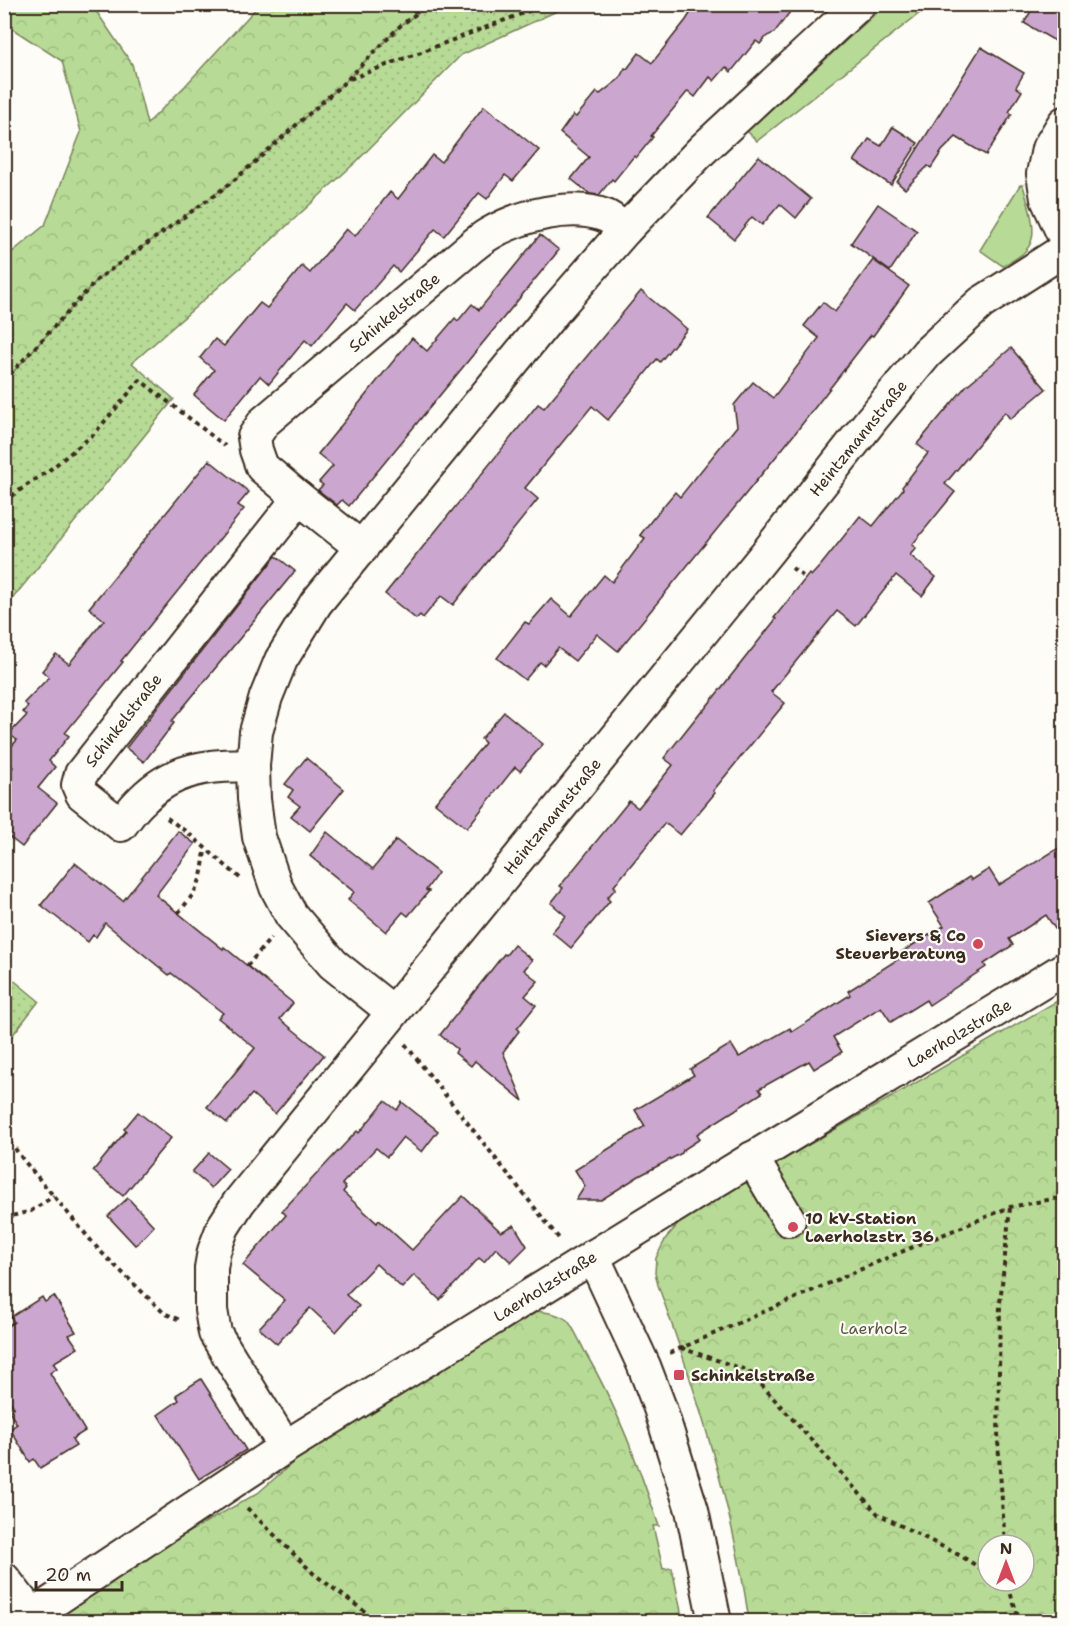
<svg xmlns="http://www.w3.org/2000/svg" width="1069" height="1626" viewBox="0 0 1069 1626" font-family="'Shantell Sans',sans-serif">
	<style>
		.grass { fill: #b7db96; stroke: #79825a; stroke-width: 1.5 }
		.forest { fill: url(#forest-crowns); stroke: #79825a; stroke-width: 1.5; fill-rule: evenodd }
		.park { fill: url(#park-dots); stroke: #79825a; stroke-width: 1.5 }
		.building { fill: #cba6cf; stroke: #3b2a1e; stroke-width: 1.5 }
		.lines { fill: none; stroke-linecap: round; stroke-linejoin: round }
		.minor-casing { stroke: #3b2a1e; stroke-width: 36 }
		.path { stroke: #3b2a1e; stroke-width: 4; stroke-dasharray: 4.5 4.5; stroke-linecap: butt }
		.minor { stroke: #fdfcf7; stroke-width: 32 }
		.poi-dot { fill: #d1495b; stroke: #fdfcf7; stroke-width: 2 }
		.labels { text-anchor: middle; stroke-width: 4.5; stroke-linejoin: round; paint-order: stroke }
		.street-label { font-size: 16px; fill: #3b2a1e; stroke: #fdfcf7 }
		.poi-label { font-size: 16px; font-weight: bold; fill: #3b2a1e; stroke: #fdfcf7; text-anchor: start }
		.park-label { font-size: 16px; fill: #5a563c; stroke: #fdfcf7 }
	</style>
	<defs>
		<pattern id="forest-crowns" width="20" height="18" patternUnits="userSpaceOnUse" patternTransform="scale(1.5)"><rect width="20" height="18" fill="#b7db96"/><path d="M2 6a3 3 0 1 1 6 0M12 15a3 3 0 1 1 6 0" fill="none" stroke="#9ebc81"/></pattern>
		<pattern id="park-dots" width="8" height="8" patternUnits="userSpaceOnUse" patternTransform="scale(1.5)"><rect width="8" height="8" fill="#b7db96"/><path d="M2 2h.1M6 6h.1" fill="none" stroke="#9ebc81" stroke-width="1.8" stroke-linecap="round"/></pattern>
	</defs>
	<rect width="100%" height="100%" fill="#fdfcf7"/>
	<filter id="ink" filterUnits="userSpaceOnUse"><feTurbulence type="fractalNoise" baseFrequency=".0167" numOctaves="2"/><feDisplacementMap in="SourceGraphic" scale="12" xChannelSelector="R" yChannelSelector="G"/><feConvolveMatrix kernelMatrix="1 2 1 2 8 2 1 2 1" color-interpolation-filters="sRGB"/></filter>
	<g filter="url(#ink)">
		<g class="grass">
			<path d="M885 5H930L757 141 747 131Z"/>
			<path d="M1020 185H1023C1027 202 1039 231 1029 246 1024 255 1012 261 1003 266L980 250Z"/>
		</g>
		<g class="forest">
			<path d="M5 5H92L132 64 147 124 185 86 259 5H429L400 26 346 81 231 183 98 279 5 381V258L45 225 81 132 62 61 5 24Z"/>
			<path d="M1064 997V1621H749C733 1506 697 1394 658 1285L655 1273 656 1258 666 1238 680 1222 753 1177ZM988 1545H1024V1581H988Z"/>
			<path d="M536 1311C547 1313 558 1313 567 1320 573 1326 581 1344 585 1352 618 1408 638 1465 659 1526H653L663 1569 672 1568 683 1621 41 1622 160 1548 258 1493 321 1438 521 1315Z"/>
		</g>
		<g class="park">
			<path d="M429 5H570L461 55 357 161 265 246 132 363 174 399 5 608V381L98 279 231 183 346 81 400 26Z"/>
			<path d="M5 973 39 1001 5 1045Z"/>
		</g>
		<g class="building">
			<path d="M696 4H796L774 33 767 36 760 44 756 41 731 72 726 67 714 81 710 77 695 97 688 91 651 136 653 137 636 158 634 156 614 181 612 179 599 195 590 194 571 179 589 157 560 133 573 115 576 117 597 92 600 94 619 79 625 68 627 69 639 53 652 63 686 20Z"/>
			<path d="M1035 4H1065V26L1055 41 1024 23Z"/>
			<path d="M981 47 1024 73 1016 87 1022 91 1009 112 1012 114 986 155 956 137 942 151 931 168 928 166 905 189 897 182Z"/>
			<path d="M484 106 539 150 513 181 505 175 487 199 479 193 444 236 435 229 399 272 393 266 355 310 347 303 312 346 305 340 269 384 260 376 224 420 194 395 214 370 200 358 215 339 224 346 260 303 267 308 302 266 310 273 346 229 355 236 390 192 398 199 432 155 441 162Z"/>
			<path d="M893 127 918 143 891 185 854 161 869 139 881 146Z"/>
			<path d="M759 156 811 199 796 218 780 204 762 225 752 217 734 239 708 218Z"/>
			<path d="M878 204 917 231 890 271 851 243Z"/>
			<path d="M540 235 559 250 349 506 342 500 337 505 318 490 323 485 319 482 333 466 318 454 412 338 427 351 455 318 458 321 472 304 479 310Z"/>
			<path d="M873 260 909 286 873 336 871 335 796 432 618 651 597 634 575 661 558 648 544 665 540 662 525 680 497 658 525 622 529 624 551 599 571 616 604 575 612 582 645 538 640 535 651 521 675 492 680 497 737 426 734 405 753 382 773 398 819 338 804 326 823 302 835 312Z"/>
			<path d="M641 291 687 329 660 362 657 359 608 420 592 406 525 488 538 499 453 605 441 596 423 618 420 615 416 619 385 594 538 404 544 408Z"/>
			<path d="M1011 348 1046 389 1010 419 1005 412 945 484 955 492 912 545 916 548 910 555 936 577 922 596 896 575 856 626 837 611 771 692 785 703 713 791 715 793 680 835 665 823 614 886 616 888 607 898 610 901 571 948 552 932 566 916 551 903 563 888 560 886 629 801 638 808 673 765 664 758 702 710 703 711 776 619 774 618 809 574 811 576 821 565 860 516 873 526 903 489 902 487 928 453 917 444 966 386Z"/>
			<path d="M209 460 249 492 238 505 244 509 121 661 123 662 65 733 69 736 49 761 55 767 38 788 57 803 22 847 4 833V778L13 767 4 760V755L17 740 9 734 27 715 23 712 28 706 24 703 49 677 42 671 56 654 69 664 104 620 89 608Z"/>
			<path d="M276 556 295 571 172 721 174 723 144 762 126 748Z"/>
			<path d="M504 712 543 744 520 771 515 767 467 828 435 803 485 743 481 739Z"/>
			<path d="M306 758 344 789 310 831 291 816 300 806 288 797 293 790 285 784Z"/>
			<path d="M178 831 195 844 156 895 223 949 224 947 293 1003 280 1019 324 1055 275 1114 252 1094 227 1123 207 1107 255 1048 218 1018 223 1013 171 973 169 975 105 923 96 937 93 935 88 942 41 905 75 863 123 901Z"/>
			<path d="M327 832 373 869 396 840 438 873 426 890 429 891 408 916 403 912 386 932 348 900 354 892 310 856Z"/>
			<path d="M1065 844V944L1046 915 1009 939 1013 945 984 964 986 967 929 1005 926 1000 891 1022 881 1007 833 1037 842 1052 814 1069 809 1061 759 1089 762 1093 697 1134 700 1139 683 1150 682 1153 639 1176 601 1200H576L585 1186 575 1170 645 1126 635 1110 694 1075 690 1069 731 1044 739 1057 790 1028 792 1032 850 995 848 991 900 958 898 954 944 926 929 903 969 877 972 880 989 869 999 885Z"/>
			<path d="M514 945 532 960 524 970 538 981 525 996 536 1005 517 1029 519 1031 503 1052 523 1101 475 1061 471 1066 455 1053 457 1049 440 1035 504 954 506 955Z"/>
			<path d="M385 1101 397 1110 402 1102 438 1131 422 1152 403 1137 387 1157 376 1148 342 1184 346 1188 343 1192 377 1223 379 1220 412 1250 463 1196 501 1232 514 1225 527 1246 511 1262 496 1248 484 1262 479 1258 440 1300 414 1275 402 1288 376 1264 346 1295 359 1306 336 1332 310 1308 277 1344 259 1328 285 1300 243 1265 286 1215 282 1211 357 1131 359 1133Z"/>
			<path d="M138 1112 171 1138 123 1196 93 1171 126 1131 124 1129Z"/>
			<path d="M209 1153 228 1169 211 1188 192 1172Z"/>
			<path d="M128 1198 154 1226 137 1244 135 1245 108 1216Z"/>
			<path d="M54 1296 76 1332 69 1335 78 1348 53 1363 57 1368 50 1373 85 1431 72 1439 76 1446 40 1468 34 1459 30 1462 10 1429 17 1424 9 1411 14 1407 4 1393V1328L14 1322 11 1317 42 1297 45 1302Z"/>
			<path d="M201 1379 246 1450 199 1479 158 1415 179 1400 176 1395Z"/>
		</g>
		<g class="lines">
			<defs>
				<g id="minor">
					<path d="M1064 123 1048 149 1043 174 1047 199 1064 236"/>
					<path d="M362 548 299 498 262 467 256 450 254 437 264 422 470 248C476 243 482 238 489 234 519 216 572 202 606 216 613 219 619 225 625 230"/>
					<path d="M253 766C211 764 173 768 142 800 134 807 128 816 121 825L82 794 78 785 81 774 299 498"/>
					<path d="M393 1012 333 964 291 915 276 887 259 837 254 799 253 766 256 732 266 697 281 660 316 603 557 308 625 230 702 150 859 4"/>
					<path d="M752 1158 789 1220"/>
					<path d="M593 1256 644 1366 660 1408 692 1510 715 1622"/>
					<path d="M285 1447 215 1333 211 1310V1268L214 1251 223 1227 239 1202 769 550 872 419 927 353 981 303 1064 250"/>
					<path d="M4 1579 32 1615"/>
					<path d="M22 1622 285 1447 717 1180 1064 969"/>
				</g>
			</defs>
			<use href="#minor" class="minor-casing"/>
			<g class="path">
				<path d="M350 79 529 11 538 4"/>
				<path d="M4 381 98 279 231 183 346 81 400 26 429 4"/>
				<path d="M4 501 52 468 94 434 140 380 225 446"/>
				<path d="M792 568 804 577"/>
				<path d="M167 818 188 833 240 878"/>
				<path d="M178 913C199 889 202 881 205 849"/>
				<path d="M247 966 271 938"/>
				<path d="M405 1044 561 1241"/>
				<path d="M4 1134 25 1162 99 1250 164 1313 182 1321"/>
				<path d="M4 1218 31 1211 54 1196"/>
				<path d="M681 1348 749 1371 878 1514 961 1556 988 1573"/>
				<path d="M670 1353 889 1257 1010 1207 1064 1197"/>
				<path d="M4 1400 7 1398"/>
				<path d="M247 1508 314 1574 379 1622"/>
				<path d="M1005 1545 998 1441 1000 1303 1010 1208"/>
				<path d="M1000 1581 1008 1586 1020 1622"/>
			</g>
			<use href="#minor" class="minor"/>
		</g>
	</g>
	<g class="poi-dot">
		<circle cx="978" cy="944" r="6"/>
		<circle cx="793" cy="1227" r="6"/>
		<rect x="673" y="1369" width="12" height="12" rx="3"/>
	</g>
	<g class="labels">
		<g class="street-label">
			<text transform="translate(394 312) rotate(-40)" y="6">Schinkelstraße</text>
			<text transform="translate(858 438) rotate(-51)" y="6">Heintzmannstraße</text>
			<text transform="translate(123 720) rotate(-52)" y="6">Schinkelstraße</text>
			<text transform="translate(552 816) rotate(-51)" y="6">Heintzmannstraße</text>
			<text transform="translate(959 1033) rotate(-31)" y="6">Laerholzstraße</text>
			<text transform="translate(545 1286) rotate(-32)" y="6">Laerholzstraße</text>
		</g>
		<g class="poi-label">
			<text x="966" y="941" text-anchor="end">Sievers &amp; Co<tspan x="966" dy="18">Steuerberatung</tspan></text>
			<text x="805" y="1224">10 kV-Station<tspan x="805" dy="18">Laerholzstr. 36</tspan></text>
			<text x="691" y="1381">Schinkelstraße</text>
		</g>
		<g class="park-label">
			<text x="874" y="1334">Laerholz</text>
		</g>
	</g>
	<rect width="1069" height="1626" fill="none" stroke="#fdfcf7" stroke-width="24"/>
	<rect x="12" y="12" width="1045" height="1602" fill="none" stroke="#3b2a1e" stroke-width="2" filter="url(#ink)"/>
	<g transform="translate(1006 1563)"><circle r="28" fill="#fdfcf7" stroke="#afa8a0" stroke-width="1.5"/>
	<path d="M0-4.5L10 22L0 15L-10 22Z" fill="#d1495b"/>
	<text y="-9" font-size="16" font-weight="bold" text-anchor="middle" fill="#3b2a1e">N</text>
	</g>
	<path d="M36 1581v9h86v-9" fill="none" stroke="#3b2a1e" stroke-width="3"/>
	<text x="45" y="1581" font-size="18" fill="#3b2a1e" stroke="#fdfcf7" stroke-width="4.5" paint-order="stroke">20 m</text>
</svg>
